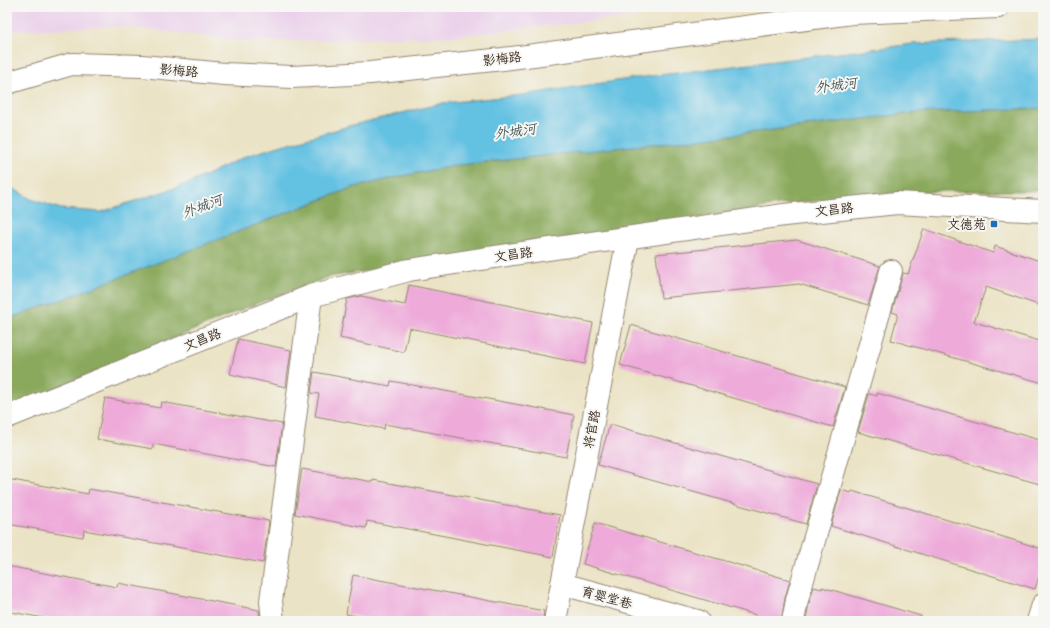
<svg xmlns="http://www.w3.org/2000/svg" width="1050" height="628" viewBox="0 0 1050 628" font-family="'Gochi Hand','LXGW WenKai TC',sans-serif">
	<style>
		.built { fill: #ebd1eb }
		.forest { fill: #8aa95c; stroke: #626a3d }
		.water { fill: #64c1e2; stroke: #507680 }
		.building { fill: #eeabda }
		.lines { fill: none; stroke-linecap: round; stroke-linejoin: round }
		.minor-casing { stroke: #938672; stroke-width: 24 }
		.minor { stroke: #fff; stroke-width: 22 }
		.poi-dot { fill: #1f6fb2; stroke: #f6f6f2; stroke-width: 1.5 }
		.labels { text-anchor: middle; stroke-width: 4; stroke-linejoin: round; paint-order: stroke }
		.street-label { font-size: 13px; fill: #3b2a1e; stroke: #f6f6f2 }
		.poi-label { font-size: 13px; fill: #3b2a1e; stroke: #f6f6f2; text-anchor: end }
		.water-label { font-size: 14px; font-style: italic; fill: #475759; stroke: #f6f6f2 }
	</style>
	<rect width="100%" height="100%" fill="#f6f6f2"/>
	<filter id="ink" filterUnits="userSpaceOnUse"><feTurbulence type="fractalNoise" baseFrequency=".025" numOctaves="2"/><feDisplacementMap in="SourceGraphic" scale="8" xChannelSelector="R" yChannelSelector="G"/><feConvolveMatrix kernelMatrix="1 2 1 2 8 2 1 2 1" color-interpolation-filters="sRGB"/></filter>
	<filter id="wash" filterUnits="userSpaceOnUse"><feTurbulence type="fractalNoise" baseFrequency=".012" numOctaves="4" result="noise"/><feDisplacementMap in="SourceGraphic" scale="16" xChannelSelector="R" yChannelSelector="G"/><feGaussianBlur stdDeviation="0.9" result="paint"/><feColorMatrix in="noise" values="0 0 0 0 0 0 0 0 0 0 0 0 0 0 0 0 0 1.4 0 .05"/><feComposite in="paint" operator="in"/></filter>
	<g filter="url(#wash)">
		<rect width="100%" height="100%" fill="#ebe3c5"/>
		<path class="built" d="M7 7H721L454 36 254 42 119 26 7 31Z"/>
		<path class="forest" d="M1043 108V191H946L879 194 779 205 329 277 255 304 7 409V319L74 295 351 188 402 176 459 165 706 138 913 113Z"/>
		<path class="water" d="M1043 39V108L913 113 706 138 459 165 402 176 351 188 74 295 7 319V183L9 186 31 199 61 209 101 212 190 183 246 156 296 141 353 125 443 103 522 95 636 78 913 44Z"/>
		<g id="blocks">
			<g class="building">
				<path d="M924 229 993 253 995 246 1043 262V290L1038 305 986 287 974 322 1043 342V383L891 340 898 314 892 312 903 273 908 274Z"/>
				<path d="M797 240 880 266 868 305 799 284 661 298 656 254Z"/>
				<path d="M409 285 593 323 585 364 409 328 404 352 340 338 347 299 361 296 405 305Z"/>
				<path d="M631 325 845 387 833 427 620 365Z"/>
				<path d="M238 339 291 350 286 387 230 374Z"/>
				<path d="M314 372 390 386 391 381 574 415 566 457 385 424 384 429 315 416 319 394 311 393Z"/>
				<path d="M877 393 1043 441V485L858 432 869 394 877 396Z"/>
				<path d="M105 398 160 408 161 402 282 424 276 467 153 444V449L97 439Z"/>
				<path d="M610 424 817 484 806 524 598 465Z"/>
				<path d="M302 469 373 482V480L560 515 553 557 367 521 366 528 295 514Z"/>
				<path d="M7 479 88 494 89 489 269 521 263 563 84 530 83 537 7 524Z"/>
				<path d="M841 490 851 493 852 491 1043 549V562L1035 589 831 526Z"/>
				<path d="M595 523 790 580 785 598 781 621H776L583 564Z"/>
				<path d="M7 566 117 587 118 583 259 610 260 621H59L7 611Z"/>
				<path d="M353 575 544 611 543 621H381L346 614Z"/>
				<path d="M814 587 822 589V587L921 616 920 621H806L809 603Z"/>
			</g>
		</g>
	</g>
	<g filter="url(#ink)">
		<use href="#blocks" fill-opacity="0" stroke="#938672" stroke-width="1"/>
		<g class="lines">
			<defs>
				<g id="minor">
					<path d="M7 83 72 64 142 66 224 74 292 77 370 73 503 59 852 13 998 7"/>
					<path d="M7 417 311 296 409 270 514 254 784 215 897 203 1043 211"/>
					<path d="M562 584 698 621"/>
					<path d="M273 621 271 601 311 296"/>
					<path d="M555 621 628 238"/>
					<path d="M793 621 797 600 891 271"/>
					<path d="M1038 621 1043 605"/>
				</g>
			</defs>
			<use href="#minor" class="minor-casing"/>
			<use href="#minor" class="minor"/>
		</g>
	</g>
	<rect class="poi-dot" x="990" y="220" width="8" height="8" rx="2"/>
	<g class="labels">
		<g class="street-label">
			<text transform="translate(502 58) rotate(-7)" y="5">影梅路</text>
			<text transform="translate(179 70) rotate(5)" y="5">影梅路</text>
			<text transform="translate(834 209) rotate(-6)" y="5">文昌路</text>
			<text transform="translate(513 254) rotate(-8)" y="5">文昌路</text>
			<text transform="translate(202 339) rotate(-22)" y="5">文昌路</text>
			<text transform="translate(591 429) rotate(-79)" y="5">将官路</text>
			<text transform="translate(607 597) rotate(15)" y="5">育婴堂巷</text>
		</g>
		<g class="poi-label">
			<text x="986" y="229">文德苑</text>
		</g>
		<g class="water-label">
			<text transform="translate(836 85) rotate(-7)" y="5">外城河</text>
			<text transform="translate(515 131) rotate(-8)" y="5">外城河</text>
			<text transform="translate(202 206) rotate(-20)" y="5">外城河</text>
		</g>
	</g>
	<rect width="1050" height="628" fill="none" stroke="#f6f6f2" stroke-width="24"/>
</svg>
